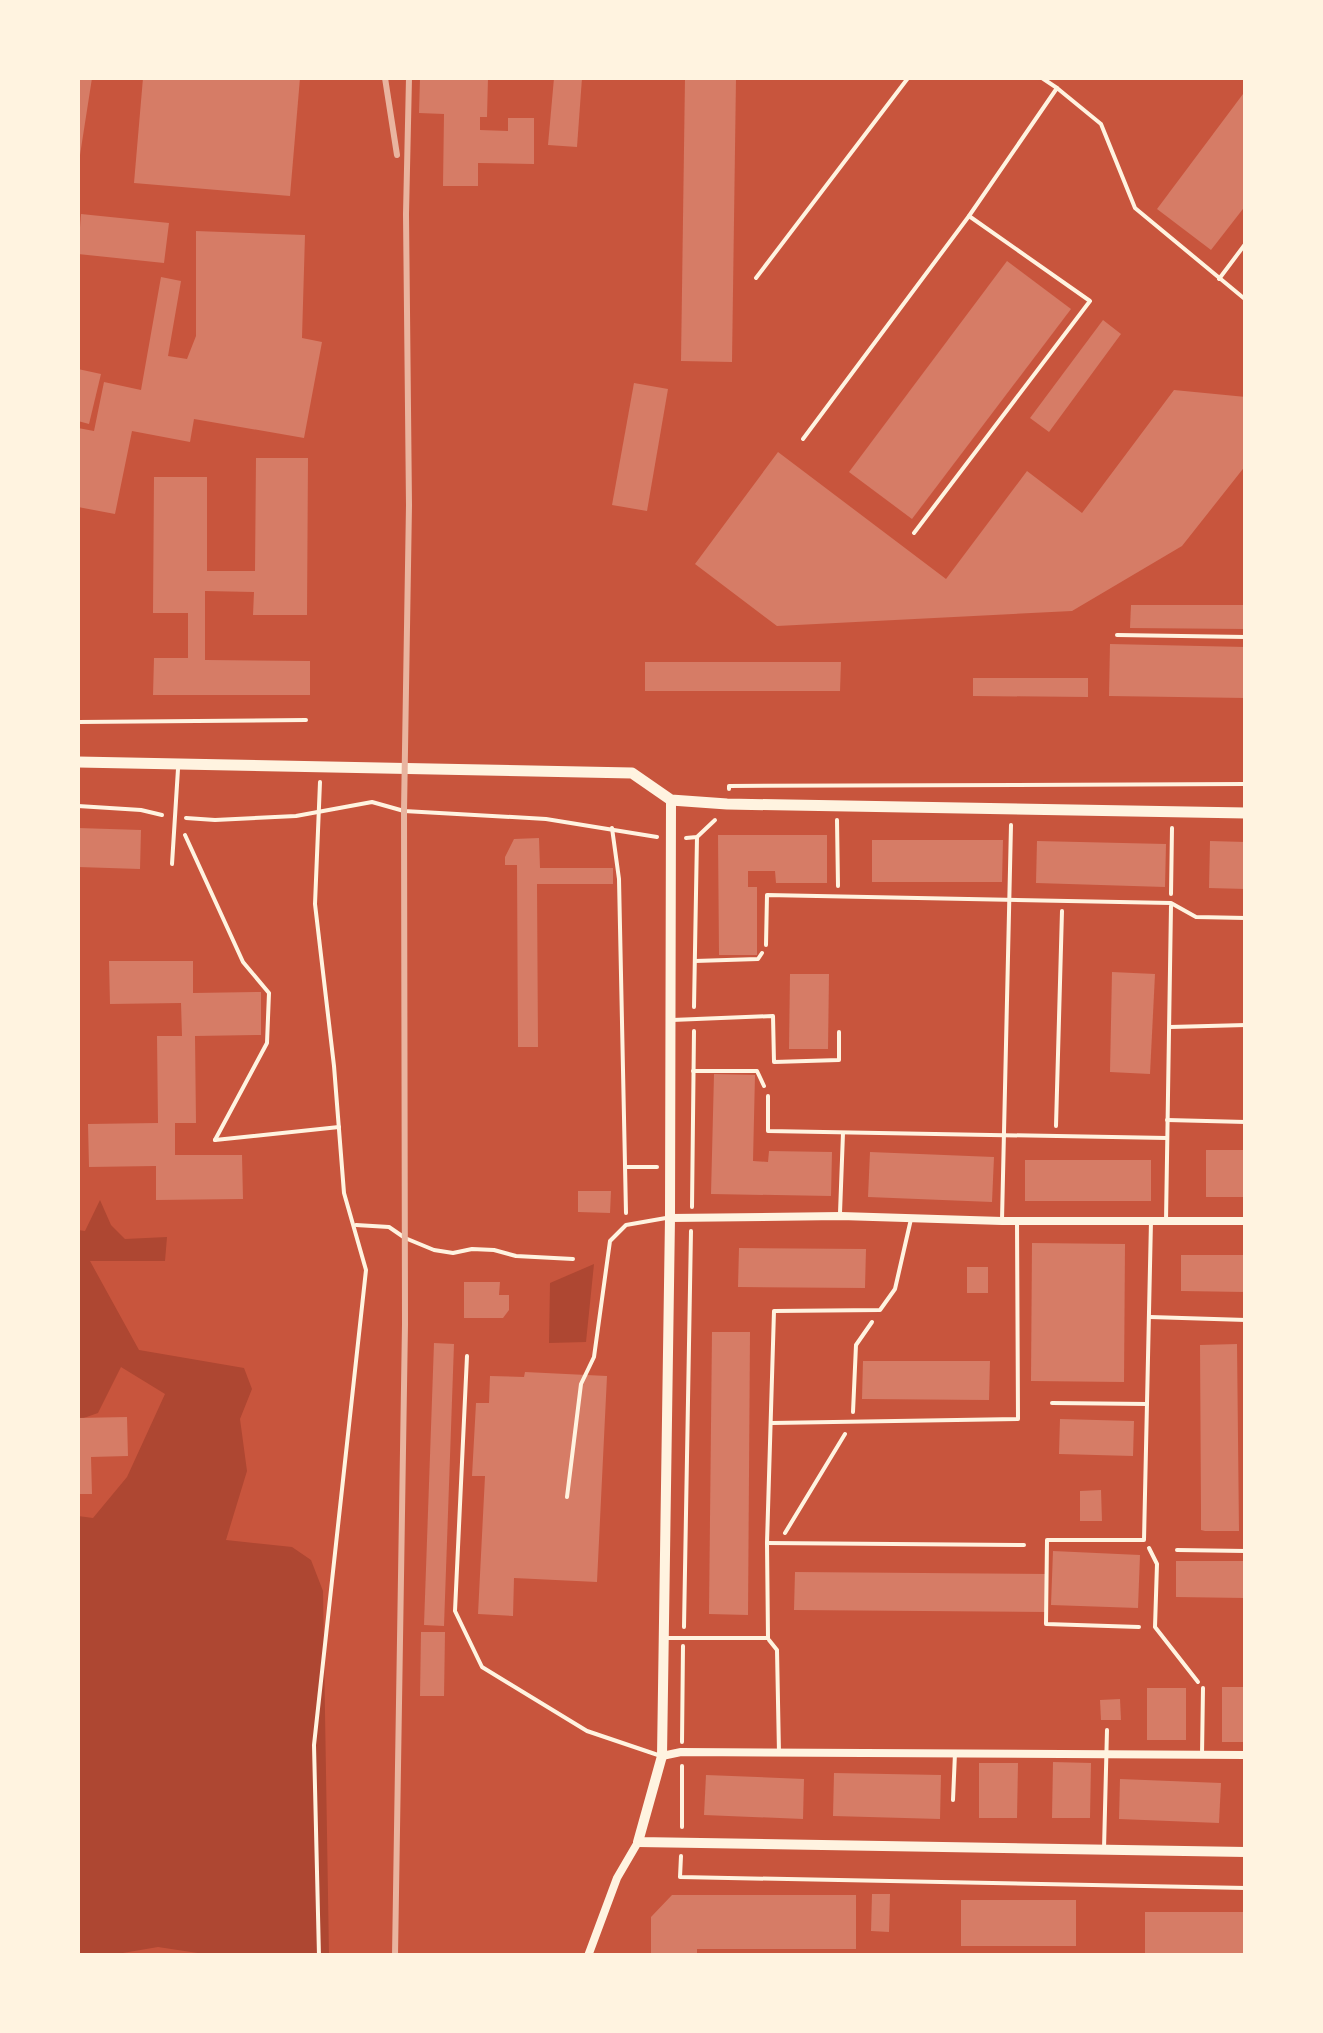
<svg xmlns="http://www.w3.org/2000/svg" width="1323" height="2033" viewBox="0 0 1323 2033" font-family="Arial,sans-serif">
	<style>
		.green { fill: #ae4732 }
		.building { fill: #d67c66 }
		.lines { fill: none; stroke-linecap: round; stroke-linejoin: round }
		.path { stroke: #fff3e0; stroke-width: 4 }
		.service { stroke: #fff3e0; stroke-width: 4 }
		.minor { stroke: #fff3e0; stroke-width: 8 }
		.tertiary { stroke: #fff3e0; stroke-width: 10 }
		.secondary { stroke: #fff3e0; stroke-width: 11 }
		.rail { stroke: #e9b49f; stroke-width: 6 }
	</style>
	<rect width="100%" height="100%" fill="#c8553d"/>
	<g class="green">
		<path d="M100 1200 111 1225 125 1239 167 1237 165 1261H90L139 1350 244 1368 252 1389 240 1419 247 1471 226 1540 292 1547 311 1560 323 1591 329 1955H211L158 1947 111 1955H78V1516L93 1518 127 1477 165 1394 121 1367 98 1413 78 1420V1230L85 1231Z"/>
		<path d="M594 1264 586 1342 549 1343 550 1283Z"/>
	</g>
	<g class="building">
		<path d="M78 78H92L80 155H78Z"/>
		<path d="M143 78H300L290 196 134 183Z"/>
		<path d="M420 78H488L487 117H480V130L508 131V118H534V164L478 163V186H443L444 114 419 113Z"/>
		<path d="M554 78H582L577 147 548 145Z"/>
		<path d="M685 78H736L732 362 681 361Z"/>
		<path d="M1246 90V205L1211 250 1157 209Z"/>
		<path d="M81 214 169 223 164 263 78 254Z"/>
		<path d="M196 231 305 235 302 338 322 342 304 438 194 419 190 442 132 431 115 514 78 507V428L94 431 104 382 141 390 161 277 181 281 168 356 187 359 196 336Z"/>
		<path d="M1007 261 1071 309 912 519 849 472Z"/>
		<path d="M1103 320 1121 334 1049 432 1030 418Z"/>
		<path d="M78 369 101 374 89 424 78 421Z"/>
		<path d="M634 383 668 389 647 511 612 505Z"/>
		<path d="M1174 390 1246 397V465L1182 546 1072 611 777 626 695 564 778 452 946 579 1027 471 1082 513Z"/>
		<path d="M256 458H308L307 615H253L254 592 205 591V660L310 661V695H153L154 658H188V613H153L154 477H207V571H255Z"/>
		<path d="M1131 605H1246V629L1130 628Z"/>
		<path d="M1110 644 1246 647V698L1109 696Z"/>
		<path d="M645 662H841L840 691H645Z"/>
		<path d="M973 678H1088V697L973 696Z"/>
		<path d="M78 828 141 830 140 869 78 867Z"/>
		<path d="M718 835H827V883H776L775 871H748V887H757V955H719Z"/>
		<path d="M539 838 540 868H613V884H537L538 1047H518L517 865H505V857L514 839Z"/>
		<path d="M872 840H1003L1002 882H872Z"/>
		<path d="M1037 841 1166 844 1165 887 1036 883Z"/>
		<path d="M1210 841 1246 842V889L1209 888Z"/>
		<path d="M109 961H193V993L261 992V1035L195 1036 196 1123H175V1155H242L243 1199 156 1200V1166L89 1167 88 1124 158 1123 157 1036H182L181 1003 110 1004Z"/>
		<path d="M1112 972 1155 974 1150 1074 1110 1072Z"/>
		<path d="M790 974H829L828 1049H789Z"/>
		<path d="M714 1074 755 1075 753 1161 768 1162 769 1151 832 1152 831 1196 711 1194Z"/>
		<path d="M1206 1150H1245L1246 1197H1206Z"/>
		<path d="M870 1152 994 1157 992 1202 868 1197Z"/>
		<rect x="1025" y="1160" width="126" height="41"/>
		<path d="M578 1191H611L610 1213 578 1212Z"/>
		<path d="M1032 1243 1125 1244 1124 1382 1031 1381Z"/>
		<path d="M739 1248 866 1249 865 1288 738 1287Z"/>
		<path d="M1181 1255H1246V1292L1181 1291Z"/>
		<rect x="967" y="1267" width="21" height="26"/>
		<path d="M464 1282H500L499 1295H509V1310L503 1318H464Z"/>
		<path d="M712 1332H750L748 1615 709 1614Z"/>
		<path d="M434 1343 454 1344 444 1626 424 1625Z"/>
		<path d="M1237 1344 1239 1531H1205L1201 1530V1513L1200 1345Z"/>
		<path d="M863 1361H990L989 1400 862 1399Z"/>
		<path d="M525 1372 607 1376 597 1582 514 1578 513 1616 478 1614 485 1476H472L476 1403H489L490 1376 524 1377Z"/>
		<path d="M127 1417 128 1456 91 1457 92 1494H78V1418Z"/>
		<path d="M1060 1419 1134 1421 1133 1456 1059 1454Z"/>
		<path d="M1101 1490 1102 1521H1080V1491Z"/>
		<path d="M1053 1551 1140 1555 1138 1608 1051 1605Z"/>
		<path d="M1176 1561H1246V1598L1176 1597Z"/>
		<path d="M795 1572 1047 1574V1612L794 1610Z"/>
		<path d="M421 1632H445L444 1696H420Z"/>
		<rect x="1222" y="1687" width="24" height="55"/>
		<rect x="1147" y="1688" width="39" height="52"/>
		<path d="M1120 1699 1121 1720H1101L1100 1700Z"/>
		<path d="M1053 1762 1091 1763 1090 1818H1052Z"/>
		<path d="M979 1763H1018L1017 1818H979Z"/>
		<path d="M834 1773 941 1775 940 1819 833 1816Z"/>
		<path d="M706 1775 804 1779 803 1819 704 1815Z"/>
		<path d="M1120 1779 1221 1783 1219 1823 1119 1819Z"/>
		<path d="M872 1894H890L889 1932 871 1931Z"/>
		<path d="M672 1895H856V1949H697V1956H651V1917Z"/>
		<rect x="961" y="1900" width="115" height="46"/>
		<rect x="1145" y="1912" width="101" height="44"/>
	</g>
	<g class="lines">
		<g class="path">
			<path d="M78 722 306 720"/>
			<path d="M729 789V786L1246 784"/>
			<path d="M78 806 141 810 162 815"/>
			<path d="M186 818 215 820 296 816 372 802 404 811 546 819 657 837"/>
			<path d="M837 820 838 886"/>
			<path d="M612 828 619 879 626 1213"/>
			<path d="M185 835 243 962 269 993 267 1043 215 1140"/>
			<path d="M686 838 697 837 715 820"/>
			<path d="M1171 894 1172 828"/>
			<path d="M695 961 758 959 762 953"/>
			<path d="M694 1007 697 837"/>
			<path d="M693 1071H757L764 1086"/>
			<path d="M1056 1126 1062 911"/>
			<path d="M215 1140 339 1127"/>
			<path d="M627 1167H657"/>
			<path d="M692 1207 694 1031"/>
			<path d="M356 1225 389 1227 405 1238 434 1250 453 1253 472 1249 494 1250 516 1256 573 1259"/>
			<path d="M853 1412 856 1345 872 1322"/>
			<path d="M785 1533 845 1434"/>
			<path d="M1149 1548 1157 1564 1155 1627 1198 1682"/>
			<path d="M684 1627 691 1231"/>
			<path d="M682 1742 683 1646"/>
			<path d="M682 1766V1827"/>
			<path d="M681 1856 680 1877 1246 1888"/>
			<path d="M319 1956 314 1745 366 1270 344 1193 334 1066 315 904 320 782"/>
		</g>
		<g class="service">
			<path d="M1042 78 1057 88"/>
			<path d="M756 278 908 78"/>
			<path d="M1219 279 1246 243"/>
			<path d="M803 439 969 216 1057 88 1101 124 1135 208 1246 300"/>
			<path d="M914 533 1090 301 969 216"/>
			<path d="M1117 635 1246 637"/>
			<path d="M172 864 178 769"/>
			<path d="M766 945 767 895 1171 903 1196 917 1246 918"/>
			<path d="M672 1020 773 1016 774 1062 839 1060V1032"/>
			<path d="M1170 1027 1246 1025"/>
			<path d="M768 1096V1131L1167 1138"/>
			<path d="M1167 1120 1246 1122"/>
			<path d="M840 1213 843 1133"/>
			<path d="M1002 1220 1011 825"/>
			<path d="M1166 1221 1171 906"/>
			<path d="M1150 1317 1246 1320"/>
			<path d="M467 1356 455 1611 482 1667 587 1731 658 1755"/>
			<path d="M1052 1403 1147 1404"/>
			<path d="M772 1423 1018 1419 1017 1221"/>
			<path d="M567 1497 581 1384 594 1357 610 1241 626 1225 666 1218"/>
			<path d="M767 1543 1024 1545"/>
			<path d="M1177 1550 1246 1551"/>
			<path d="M1139 1627 1046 1624 1047 1540H1144L1151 1221"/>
			<path d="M665 1638H768L767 1543 774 1311 880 1310 895 1289 911 1219"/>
			<path d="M769 1640 777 1650 779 1753"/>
			<path d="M1202 1755 1203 1688"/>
			<path d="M953 1800 955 1753"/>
			<path d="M1104 1849 1107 1730"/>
		</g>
		<g class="minor">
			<path d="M670 1218 841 1216 1002 1221H1246"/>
			<path d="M662 1756 681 1752 1246 1755"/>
			<path d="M588 1956 617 1878 638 1842"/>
		</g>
		<path class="tertiary" d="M671 800 670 1218 662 1756 638 1842 1246 1852"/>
		<path class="secondary" d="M78 762 632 773 671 800 727 804 1246 813"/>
		<g class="rail">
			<path d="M385 78 397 155"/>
			<path d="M395 1956 405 1324 404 811 409 505 406 214 409 78"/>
		</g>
	</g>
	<rect width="1323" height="2033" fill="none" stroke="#fff3e0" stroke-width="160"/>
</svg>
